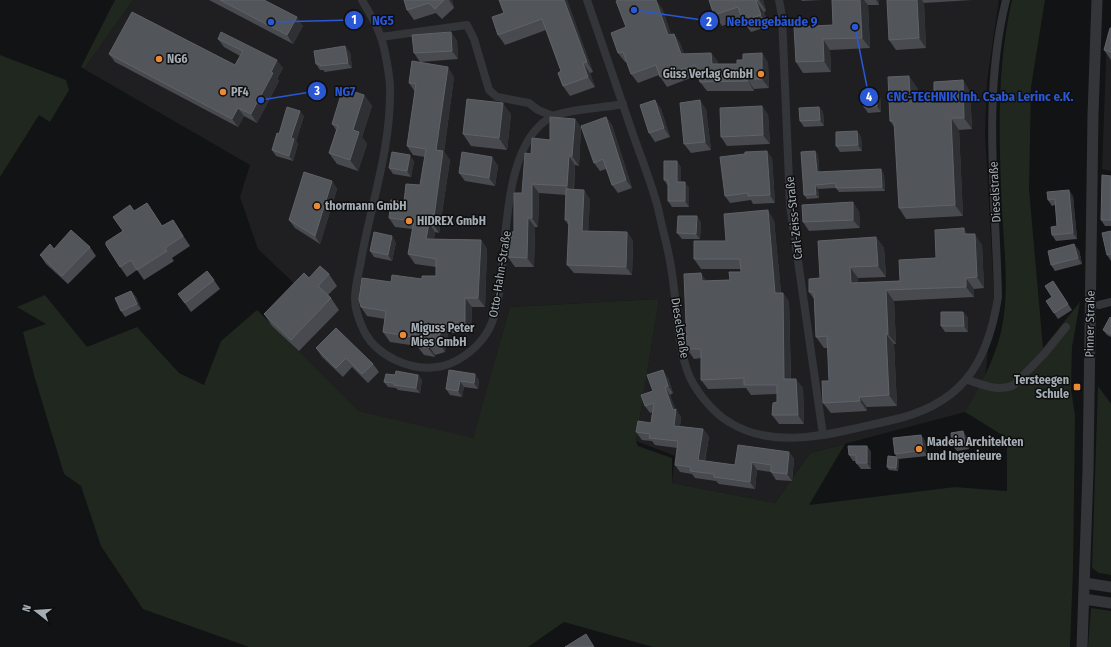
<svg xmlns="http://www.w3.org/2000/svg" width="1111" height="647" viewBox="0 0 1111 647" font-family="'Fira Sans Condensed',sans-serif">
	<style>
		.built { fill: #1f1f21 }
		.green { fill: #1f271f }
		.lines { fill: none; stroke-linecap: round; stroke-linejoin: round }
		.minor { stroke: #343539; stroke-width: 8 }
		.tertiary { stroke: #343539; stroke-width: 11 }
		.wall { fill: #484a4f }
		.shaded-wall { fill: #2e3033 }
		.building { fill: #52555a; stroke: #5f6268 }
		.poi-dot { fill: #eb8a34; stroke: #0e0e0f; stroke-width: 1.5 }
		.labels { text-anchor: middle; stroke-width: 3; stroke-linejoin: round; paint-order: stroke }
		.poi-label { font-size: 12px; font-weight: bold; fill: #a4acb4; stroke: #0e0e0f; text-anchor: start }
		.street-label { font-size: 12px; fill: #a4acb4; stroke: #0e0e0f }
		.leader { fill: none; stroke: #2a57d4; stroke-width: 1.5 }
		.callout-dot { fill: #2a57d4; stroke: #0e0e0f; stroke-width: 1.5 }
		.mark-label { font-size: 12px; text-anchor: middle; font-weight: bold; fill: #fff }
		.callout-label { font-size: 13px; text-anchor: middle; font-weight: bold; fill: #2a57d4; stroke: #0e0e0f; stroke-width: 3; stroke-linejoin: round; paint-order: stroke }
	</style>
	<rect width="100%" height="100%" fill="#121314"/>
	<g class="built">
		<path d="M133 0H999L987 81 985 132 994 295 985 378 965 412 810 453 775 503 672 483 675 456 636 441 659 299 510 307 473 439 359 411 271 326 302 291 258 249 240 197 250 165 84 69Z"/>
		<path d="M1107 34 1111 35V171L1102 169Z"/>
	</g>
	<g class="green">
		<path d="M115 0H133L84 69 81 67Z"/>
		<path d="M1012 0H1045L1031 87 1029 189 1043 348 1080 302 1072 347 1071 389 1075 416 1073 570 1070 647H653L564 622 528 647H249L143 609 101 546 81 486 64 474 34 375 23 332 46 324 17 307 45 295 87 347 137 327 179 373 204 385 221 341 257 310 359 411 473 438 510 307 659 299 636 441 638 446 672 458V483L775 503 810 453 845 444 809 505 955 487 1007 491V438L965 412C980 386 994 361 1001 332 1010 292 1004 251 1002 211 999 140 996 70 1012 0Z"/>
		<path d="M0 55 66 80 69 90 50 122 39 115 0 177Z"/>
		<path d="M1098 386 1111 404V575L1099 573 1092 568Z"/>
		<path d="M1091 608 1111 611V647H1088Z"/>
	</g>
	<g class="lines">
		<g class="minor">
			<path d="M362 0C368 11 376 23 380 35 385 47 391 82 390 94 390 149 372 202 362 255 360 269 355 284 355 299 355 310 360 323 365 333 378 356 410 371 437 367 455 365 476 350 486 334 498 316 499 291 502 269 507 225 507 139 553 116 568 109 604 108 623 104"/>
			<path d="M587 0C603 47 619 93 635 140 643 162 652 185 658 208 662 228 668 247 671 267 677 301 676 337 687 370 693 388 712 412 729 422 776 452 838 432 888 421 960 406 987 367 998 297 996 199 982 96 1006 0"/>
			<path d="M779 0 782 16 790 205 823 435"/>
			<path d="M381 37 467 25 474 39 489 90 497 97 529 103 538 110 553 116"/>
			<path d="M1099 305 1111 302"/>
			<path d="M968 380C983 385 998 392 1014 385L1045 353 1066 327"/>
		</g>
		<g class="tertiary">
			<path d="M1085 583 1111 587"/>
			<path d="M1084 599 1111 603"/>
			<path d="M1082 647 1088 471 1093 115 1097 0"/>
		</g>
	</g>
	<g class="wall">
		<path d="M209 0H264L303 26 293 44Z"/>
		<path d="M404 0H453H452L454 8 442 19 436 13 414 20 407 10Z"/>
		<path d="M567 0 593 72 590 73 595 87 570 96 563 86 561 71 546 30 505 45 498 35Z"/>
		<path d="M709 0H763L766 11 764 12 769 26 751 32 743 21 742 19 722 26 714 15Z"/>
		<path d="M801 0H822L802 1Z"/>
		<path d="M832 0H879V5H868L870 48 830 50 831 72 803 73 796 62 833 25Z"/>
		<path d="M887 0H972L924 3 926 48 896 50 889 40Z"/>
		<path d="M662 8 671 34H674L680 43 684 54 711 53 718 62V64H737L743 60 762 53 768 63 769 88 754 89V91H707L700 82 698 75 667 87 659 75 638 83 631 74 627 62H625L618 53 626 27Z"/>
		<path d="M1111 28V60L1104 50Z"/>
		<path d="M451 32 457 41 458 59 420 62 414 53Z"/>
		<path d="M218 39 283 68 277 79 279 81 257 123 244 116 238 127 115 62 109 54 235 65 240 56 224 47Z"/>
		<path d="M350 52 352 68 325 72 323 70H320L316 64Z"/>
		<path d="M454 77 444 152 450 160 439 233 435 232 434 239 481 240 487 249 485 307H472L471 330 467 333H448L445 352 435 355V357L424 355 417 346 390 342 383 332 385 319 367 316 361 307 391 282 422 279 436 276V267L415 264 408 254 412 229 395 227 389 218 420 185 425 157 413 155 407 146 415 92 409 83Z"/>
		<path d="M963 80 970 92 972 129 959 130 963 216 906 219 899 208 895 128 890 121 917 87 918 92 934 91Z"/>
		<path d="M876 90 880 96 881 112 868 113 864 107Z"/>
		<path d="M364 95 372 106 362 137 367 144 358 171 337 164 329 153 336 130 332 124Z"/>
		<path d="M655 100 661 109 670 137 655 142 649 133Z"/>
		<path d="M819 107 823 112 824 126 804 127 800 121Z"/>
		<path d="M706 109 711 150 691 153 684 144Z"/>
		<path d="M511 114 507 150 471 146 463 134Z"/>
		<path d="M768 114 770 144 727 146 721 137Z"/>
		<path d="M304 116 296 141 298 144 293 161 276 156 272 150 279 134Z"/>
		<path d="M606 117 612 125 632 188 618 193 612 185 606 169 600 171 594 163Z"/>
		<path d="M575 119 581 128 579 166 575 165 574 190 590 199 588 231 627 232 633 241 632 275 574 273 567 265 569 226 565 220 566 195 539 193 538 227H535L534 267H515L508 257 531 154 550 140Z"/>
		<path d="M857 131 861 137 862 151 840 152 836 146Z"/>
		<path d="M815 151 818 155 819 172 884 174 885 191 839 192 836 188 818 189 819 198 807 199 804 195Z"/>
		<path d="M745 154 772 158 775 203 753 204 751 200 730 203 725 196Z"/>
		<path d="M492 157 498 166 495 186 465 181 459 173Z"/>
		<path d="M414 161 411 177 393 174 389 168Z"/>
		<path d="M681 167V182L689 188V207H672L668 201V186L664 180Z"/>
		<path d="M1111 176V226H1105L1101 220Z"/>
		<path d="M332 181 337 189 320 244 295 228 289 220Z"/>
		<path d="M1073 196 1077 239 1056 241 1052 235 1057 226 1055 205 1052 206 1048 200Z"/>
		<path d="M147 203 162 226 173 220 190 246 172 258 174 261 144 280 137 270 127 277 120 267 123 231 135 211Z"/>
		<path d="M859 211 860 228 809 231 803 222Z"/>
		<path d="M774 220 781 293H783L789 302 791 379 803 388 804 424H779L772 415 777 402V394L751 395 746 388 708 389 701 380V358L694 359 687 349 706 281 730 280 741 272V269H701L694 259 726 241Z"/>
		<path d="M701 222 700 239H682L677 233Z"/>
		<path d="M1111 231V261L1107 255Z"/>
		<path d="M968 234 982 245 984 288 974 289V297L894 301 896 344H894L897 406 867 407V411L831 413 823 403 829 381 828 348H824L816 337 814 299 809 292 820 278 876 237 884 248 886 277 858 278V283L900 281 936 258Z"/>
		<path d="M396 242 392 261 374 257 370 251Z"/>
		<path d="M90 247 96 256 68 284 46 264 40 255 54 249Z"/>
		<path d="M1079 250 1082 264 1055 271 1051 265Z"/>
		<path d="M329 274 337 286 328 295 331 298 339 310 299 351 272 326 264 314 309 278Z"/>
		<path d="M214 280 220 289 191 312 178 294Z"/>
		<path d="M1053 281 1072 310 1058 319 1054 313 1052 297Z"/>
		<path d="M131 291 136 297 141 309 125 317 121 311Z"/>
		<path d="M963 312 968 318V332H945L941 326Z"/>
		<path d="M1111 318V337L1107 335 1103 330Z"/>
		<path d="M316 348 373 364 379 372 368 383 352 367 343 377 322 357Z"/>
		<path d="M449 370 479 380 478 389 464 387 462 397 450 395 446 389Z"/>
		<path d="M395 375H418L422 380 420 393 398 390 396 388 388 387 384 382Z"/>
		<path d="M668 378 673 393 670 395 675 409 681 417 680 426 703 429 709 437 705 461 735 465 789 452 794 459 792 481 776 480 771 472 757 470 755 489 719 484 716 481 695 478 692 474 680 472 675 465 677 448 655 445 652 441 642 440 636 432 651 423 652 412 650 413 645 406 653 391Z"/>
		<path d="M921 435 925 441 927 456 899 459 898 471 889 470 887 467 897 457 895 454Z"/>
		<path d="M967 437 969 449 957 451 952 445Z"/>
		<path d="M867 446 871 452V469H861L856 463V461H853L849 455Z"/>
	</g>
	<g class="shaded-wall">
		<path d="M449 0H452L454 8Z"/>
		<path d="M564 0H567L593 72 587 62Z"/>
		<path d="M656 0 662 8 675 45 668 35Z"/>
		<path d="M759 0H763L766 11Z"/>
		<path d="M860 0H864L868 5 870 48 862 38Z"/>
		<path d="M876 0H879V5Z"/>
		<path d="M917 0H922L924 3 926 48 919 38Z"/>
		<path d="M756 1 764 12 769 26 761 15Z"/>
		<path d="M297 17 303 26 293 44 287 35Z"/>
		<path d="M451 32 457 41 458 59 452 51Z"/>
		<path d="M674 34 680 43 687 63 681 54Z"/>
		<path d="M823 39 830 50 831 72 824 61Z"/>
		<path d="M345 46 350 52 352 68 348 63Z"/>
		<path d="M711 53 718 62V74L712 64Z"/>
		<path d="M762 53 768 63 769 88 762 79Z"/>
		<path d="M277 60 283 68 277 79 279 81 257 123 251 114Z"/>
		<path d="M583 63 590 73 595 87 588 77Z"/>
		<path d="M448 67 454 77 444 152 450 160 439 233 433 224 436 150Z"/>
		<path d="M909 76 917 87 918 104 910 93Z"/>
		<path d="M747 79 754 89V91L748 81Z"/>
		<path d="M963 80 970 92 972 129 964 118Z"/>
		<path d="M876 90 880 96 881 112 877 106Z"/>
		<path d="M364 95 372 106 362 137 367 144 358 171 350 160 353 130Z"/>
		<path d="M655 100 661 109 670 137 664 128Z"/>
		<path d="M700 100 706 109 711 150 705 142Z"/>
		<path d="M503 103 511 114 507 150 499 138Z"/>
		<path d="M762 106 768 114 770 144 763 135Z"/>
		<path d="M819 107 823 112 824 126 820 120Z"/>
		<path d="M238 108 244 116 238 127 232 119Z"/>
		<path d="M300 111 304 116 296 141 298 144 293 161 289 156 291 138Z"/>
		<path d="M606 117 612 125 632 188 626 180Z"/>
		<path d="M951 118 959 130 963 216 955 205Z"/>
		<path d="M575 119 581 128 579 166 572 156Z"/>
		<path d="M857 131 861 137 862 151 858 145Z"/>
		<path d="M767 151 772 158 775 203 770 195Z"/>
		<path d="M815 151 818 155 820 177 817 172Z"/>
		<path d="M410 155 414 161 411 177 407 171Z"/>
		<path d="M569 156 575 165 573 195 567 186Z"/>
		<path d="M492 157 498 166 495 186 489 178Z"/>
		<path d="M677 161 681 167V188L677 182Z"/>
		<path d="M881 169 884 174 885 191 882 187Z"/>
		<path d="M332 181 337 189 320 244 315 236Z"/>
		<path d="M685 182 689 188V207L685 201Z"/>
		<path d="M532 184 539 193 538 227 532 218Z"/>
		<path d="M815 185 818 189 819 198 816 194Z"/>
		<path d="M584 190 590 199 588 240 582 231Z"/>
		<path d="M1069 190 1073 196 1077 239 1073 233Z"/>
		<path d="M853 202 859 211 860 228 853 220Z"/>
		<path d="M768 210 774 220 782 302 775 293Z"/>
		<path d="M697 216 701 222 700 239 696 234Z"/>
		<path d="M528 218 535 227 534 267 527 258Z"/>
		<path d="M429 223 435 232 433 248 426 239Z"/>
		<path d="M964 228 971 239 964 234Z"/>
		<path d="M627 232 633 241 632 275 626 267Z"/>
		<path d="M975 234 982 245 984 288 977 277Z"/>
		<path d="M392 236 396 242 392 261 388 255Z"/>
		<path d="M876 237 884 248 886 277 878 266Z"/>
		<path d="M481 240 487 249 485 307 478 298Z"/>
		<path d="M1074 244 1079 250 1082 264 1078 258Z"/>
		<path d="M850 267 858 278 859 294 851 283Z"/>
		<path d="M701 273 708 283 702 281Z"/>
		<path d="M966 278 974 289V297L966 287Z"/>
		<path d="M886 290 894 301 896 344 888 334Z"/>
		<path d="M131 291 136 297 141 309 137 304Z"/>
		<path d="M783 293 789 302 791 388 784 379Z"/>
		<path d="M465 298 472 307 471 330 465 321Z"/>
		<path d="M963 312 968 318V332L964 326Z"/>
		<path d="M441 324 448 333 445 352 439 343Z"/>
		<path d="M886 334 894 344 897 406 889 395Z"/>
		<path d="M429 346 435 355V357L428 348Z"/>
		<path d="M663 370 668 378 673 393 668 386Z"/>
		<path d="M475 374 479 380 478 389 474 383Z"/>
		<path d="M418 375 422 380 420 393 416 388Z"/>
		<path d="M796 379 803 388 804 424 798 415Z"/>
		<path d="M460 381 464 387 462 397 458 391Z"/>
		<path d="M665 387 670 395 676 410V409L681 417 679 433 674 426 673 410Z"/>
		<path d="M859 397 867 407V411L860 401Z"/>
		<path d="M703 429 709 437 703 468 698 460Z"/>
		<path d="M963 431 967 437 969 449 965 443Z"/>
		<path d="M921 435 925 441 927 456 923 450Z"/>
		<path d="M867 446 871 452V469L867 463Z"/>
		<path d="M789 452 794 459 792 481 787 474Z"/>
		<path d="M897 457 899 459 898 471 896 468Z"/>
		<path d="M752 462 757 470 755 489 750 482Z"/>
	</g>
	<g class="building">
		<path d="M220 0H264L297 17 287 35Z"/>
		<path d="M404 0H444L435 9 429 3 407 10Z"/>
		<path d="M499 0H564L587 62 583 63 588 77 563 86 558 73 561 71 542 19 498 35 492 17 504 13Z"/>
		<path d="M619 0H656L668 35 674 34 681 54 711 53 712 64H737V60H743V54L762 53V79H747L748 81 700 82 695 65 660 77 656 65 631 74 623 52 618 53 611 33 626 27 616 1Z"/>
		<path d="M709 0H758L756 1 761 15 743 21 738 7 714 15Z"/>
		<path d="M832 0H860L862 38 823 39 824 61 796 62 794 27 833 25Z"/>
		<path d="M887 0H917L919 38 889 40Z"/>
		<path d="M132 12 235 65 243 51 218 39 221 32 277 60 271 72 273 73 251 114 238 108 232 119 109 54Z"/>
		<path d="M1110 28H1111V52L1104 50Z"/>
		<path d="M451 32 452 51 414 53 412 35Z"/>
		<path d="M345 46 348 63 320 66V64H316L314 51Z"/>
		<path d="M412 61 448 67 436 150 443 151 433 224 429 223 426 239 481 240 478 298H465V321L460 324H441L439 343 429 346 428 348 417 346 418 338 383 332 386 311 361 307 359 299 362 278 391 282 392 275 422 279V276H436V259L408 254 414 221 389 218 391 200 404 202 406 184 420 185 426 149 407 146 416 84 409 83Z"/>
		<path d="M909 76 910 93 934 91V82L963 80 964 118H951L955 205 899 208 894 121H890L888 77Z"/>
		<path d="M343 88 364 95 353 130 359 132 350 160 329 153 338 126 332 124Z"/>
		<path d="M876 90 877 106 864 107 863 91Z"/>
		<path d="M467 99 503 103 499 138 463 134Z"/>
		<path d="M655 100 664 128 649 133 640 105Z"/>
		<path d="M700 100 705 142 684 144 680 103Z"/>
		<path d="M762 106 763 135 721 137 720 108Z"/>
		<path d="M287 107 300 111 291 138 294 139 289 156 272 150 277 133 279 134Z"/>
		<path d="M819 107 820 120 800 121 799 108Z"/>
		<path d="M550 117 575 119 572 156H569L567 186 532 184V218H528L527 258 508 257 509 232H514V193H522L525 153 531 154 532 138 550 140Z"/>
		<path d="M606 117 626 180 612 185 603 159 594 163 581 126Z"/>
		<path d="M857 131 858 145 836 146V132Z"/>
		<path d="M767 151 770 195 748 196V193L725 196 720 157 745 154V152Z"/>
		<path d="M815 151 817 172 881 169 882 187 836 188V183L815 185 816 194 804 195 801 152Z"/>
		<path d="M392 152 410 155 407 171 389 168Z"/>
		<path d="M462 152 492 157 489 178 459 173Z"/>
		<path d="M664 161H677V182H685V201H668V180H664Z"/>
		<path d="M304 172 332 181 315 236 289 220Z"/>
		<path d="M1102 175 1111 176V220H1101Z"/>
		<path d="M566 189 584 190 582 231 627 232 626 267 567 265 569 220H565Z"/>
		<path d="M1069 190 1073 233 1052 235 1051 227 1057 226 1055 199 1048 200 1047 192Z"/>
		<path d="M853 202V220L803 222 802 205Z"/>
		<path d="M147 203 162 226 173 220 183 236 165 248 167 251 137 270 131 260 120 267 106 245V242L123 231 113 217 130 205 134 211Z"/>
		<path d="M768 210 775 293H783L784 379H796L798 415H772L773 403 777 402V385H744V378L701 380V349H687L684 274 701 273 702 281 730 280 729 272H741L740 259H694V241H726L724 214Z"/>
		<path d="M678 216H697L696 234 677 233Z"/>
		<path d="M964 228V234H975L977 277 966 278V287L886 290 888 334H886L889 395 859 397 860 401 823 403 822 381H829L827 336 816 337 814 292H809V279L820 278 818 241 876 237 878 266 850 267 851 283 900 281 899 260 936 258 935 230Z"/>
		<path d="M71 230 90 247 62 276 40 255 50 244 54 249Z"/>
		<path d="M1111 231V254L1107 255 1102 233Z"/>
		<path d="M374 232 392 236 388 255 370 251Z"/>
		<path d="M1074 244 1078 258 1051 265 1048 251Z"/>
		<path d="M320 266 329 274 318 286 331 298 291 340 264 314 304 273 309 278Z"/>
		<path d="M207 271 214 280 185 303 178 294Z"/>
		<path d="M1053 281 1068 304 1054 313 1046 301 1052 297 1045 286Z"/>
		<path d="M131 291 137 304 121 311 115 298Z"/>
		<path d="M941 312H963L964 326H941Z"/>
		<path d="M1110 317 1111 318V334L1103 330Z"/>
		<path d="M336 328 373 364 362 374 346 358 336 368 316 348Z"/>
		<path d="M449 370 475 374 474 383 460 381 458 391 446 389Z"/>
		<path d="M663 370 668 386 665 387 673 410 676 409 674 426 703 429 698 460 735 465 738 445 789 452 787 474 771 472V465L752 462 750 482 714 477V474L690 471 691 467 675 465 678 441 649 438 650 434 636 432 638 421 651 423 654 403 645 406 641 395 653 391 647 375Z"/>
		<path d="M396 371 418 375 416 388 394 385V383L384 382 386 374 395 375Z"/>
		<path d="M963 431 965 443 952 445 951 433Z"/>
		<path d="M921 435 923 450 895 454 893 438Z"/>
		<path d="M848 446H867V463H856V455H849Z"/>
		<path d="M888 456 897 457 896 468 887 467Z"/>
		<path d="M586 634 594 647H565Z"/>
	</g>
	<g class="poi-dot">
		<circle cx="159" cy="59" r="4"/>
		<circle cx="761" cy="74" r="4"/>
		<circle cx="223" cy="92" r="4"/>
		<circle cx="317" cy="206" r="4"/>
		<circle cx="409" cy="221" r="4"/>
		<circle cx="403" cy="335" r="4"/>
		<rect x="1073" y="383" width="8" height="8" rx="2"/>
		<circle cx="919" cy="449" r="4"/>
	</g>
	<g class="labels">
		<g class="poi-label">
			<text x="167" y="63">NG6</text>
			<text x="753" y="78" text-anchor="end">Güss Verlag GmbH</text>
			<text x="231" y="96">PF4</text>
			<text x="325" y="210">thormann GmbH</text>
			<text x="417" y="225">HIDREX GmbH</text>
			<text x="411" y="332">Miguss Peter<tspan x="411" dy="14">Mies GmbH</tspan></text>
			<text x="1069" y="384" text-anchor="end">Tersteegen<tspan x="1069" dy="14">Schule</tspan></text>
			<text x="927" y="446">Madeia Architekten<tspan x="927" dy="14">und Ingenieure</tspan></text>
		</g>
		<g class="street-label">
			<text transform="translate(995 192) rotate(-93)" y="4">Dieselstraße</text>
			<text transform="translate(794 218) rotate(-96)" y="4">Carl-Zeiss-Straße</text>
			<text transform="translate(500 274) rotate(-81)" y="4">Otto-Hahn-Straße</text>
			<text transform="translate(1090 324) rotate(-89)" y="4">Pinner Straße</text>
			<text transform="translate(680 328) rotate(81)" y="4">Dieselstraße</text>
		</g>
	</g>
	<path class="leader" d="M271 22L354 20M634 10L709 21M261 100L317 91M855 27L869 97"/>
	<g class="callout-dot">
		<circle cx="271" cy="22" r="4"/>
		<circle cx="634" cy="10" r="4"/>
		<circle cx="261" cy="100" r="4"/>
		<circle cx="855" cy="27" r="4"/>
		<circle cx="354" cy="20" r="10"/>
		<circle cx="709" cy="21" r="10"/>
		<circle cx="317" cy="91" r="10"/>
		<circle cx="869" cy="97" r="10"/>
	</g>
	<g class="mark-label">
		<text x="354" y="24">1</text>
		<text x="709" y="26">2</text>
		<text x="317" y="95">3</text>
		<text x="869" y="101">4</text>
	</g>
	<g class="callout-label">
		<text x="383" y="25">NG5</text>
		<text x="772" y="26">Nebengebäude 9</text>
		<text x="345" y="96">NG7</text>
		<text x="980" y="101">CNC-TECHNIK Inh. Csaba Lerinc e.K.</text>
	</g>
	<g transform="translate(36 611) rotate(287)" stroke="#0e0e0f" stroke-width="3" paint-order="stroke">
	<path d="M0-3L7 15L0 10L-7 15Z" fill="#a4acb4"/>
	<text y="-6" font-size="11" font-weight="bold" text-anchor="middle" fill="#a4acb4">N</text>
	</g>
</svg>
